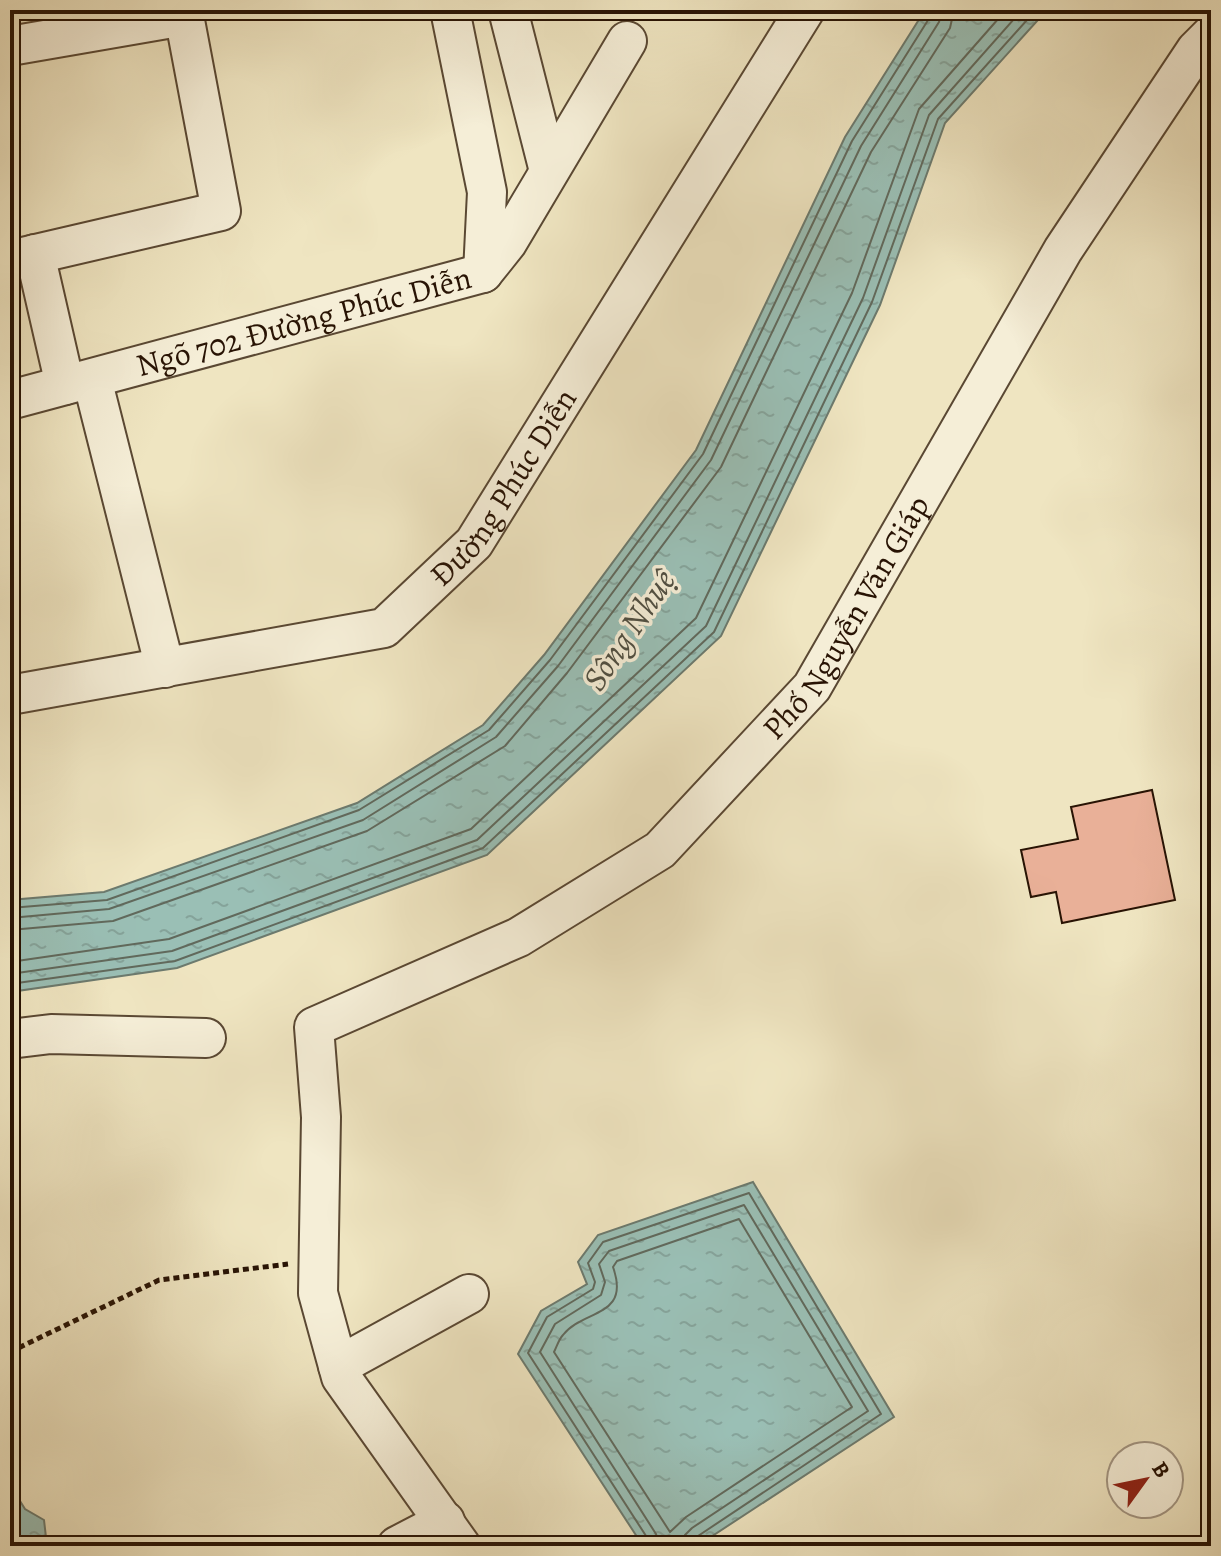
<svg xmlns="http://www.w3.org/2000/svg" width="1221" height="1556" viewBox="0 0 1221 1556" font-family="Alegreya,serif">
	<style>
		.water { fill: url(#water-ripples); stroke: #6c7a6e; stroke-width: 2 }
		.lines { fill: none; stroke-linecap: round; stroke-linejoin: round }
		.shore { stroke: #61695c; stroke-width: 2 }
		.building { fill: #e9b098; stroke: #281304; stroke-width: 2 }
		.minor-casing { stroke: #5a4833; stroke-width: 42 }
		.path { stroke: #281304; stroke-width: 5; stroke-dasharray: 6 4; stroke-linecap: butt }
		.minor { stroke: #f5eed7; stroke-width: 38 }
		.labels { text-anchor: middle; stroke-width: 7; stroke-linejoin: round; paint-order: stroke }
		.street-label { font-size: 32px; fill: #281304; stroke: #f5eed7 }
		.water-label { font-size: 34px; font-style: italic; fill: #504f42; stroke: #f5eed7 }
	</style>
	<defs>
		<pattern id="water-ripples" width="26" height="14" patternUnits="userSpaceOnUse" patternTransform="scale(2)"><rect width="26" height="14" fill="#9abfb5"/><path d="M2 4q2-2 4 0t4 0M15 11q2-2 4 0t4 0" fill="none" stroke="#85a39a"/></pattern>
	</defs>
	<rect width="100%" height="100%" fill="#efe5c1"/>
	<filter id="stains"><feTurbulence type="fractalNoise" baseFrequency=".0025" numOctaves="4"/><feColorMatrix values="0 0 0 0 .2 0 0 0 0 .09 0 0 0 0 .02 0 0 0 .5 -.17"/></filter>
	<radialGradient id="worn" r=".72"><stop offset=".6" stop-color="#630" stop-opacity="0"/><stop offset="1" stop-color="#630" stop-opacity=".3"/></radialGradient>
	<g class="water">
		<path d="M925 10H1047L945 123 880 305 721 636 487 855 177 968 10 992V900L104 892 357 803 483 725 544 655 696 450 845 137Z"/>
		<path d="M753 1182 894 1417 697 1546H643L518 1354 541 1311 587 1284 578 1262 598 1235Z"/>
		<path d="M10 1485 25 1509 44 1520 47 1546H10Z"/>
	</g>
	<g class="lines">
		<g class="shore">
			<path d="M10 908 107 900 359 810 489 730 550 660 703 454 852 141 930 17 931 10"/>
			<path d="M10 918 109 909 363 820 496 737 558 666 711 460 861 146 939 22 942 10"/>
			<path d="M10 930 113 921 367 831 505 746 567 673 721 467 871 152 950 28 954 10"/>
			<path d="M10 962 169 939 471 829 696 618 852 293 919 109 1006 10"/>
			<path d="M10 974 172 951 477 840 706 626 863 298 929 115 1022 10"/>
			<path d="M10 984 175 961 483 848 714 632 872 302 938 119 1036 10"/>
			<path d="M739 1219 852 1407 686 1517 670 1532 554 1352C557 1346 559 1339 563 1335 583 1309 631 1318 613 1267L617 1261Z"/>
			<path d="M649 1546 648 1539 528 1353 547 1317 593 1289 595 1282 588 1263 603 1242 749 1193 881 1414 698 1536 694 1546"/>
			<path d="M659 1546 656 1534 540 1352 555 1324 601 1295 605 1282 599 1264 609 1251 744 1205 868 1411 692 1528 685 1535 684 1546"/>
		</g>
	</g>
	<path class="building" d="M1152 790 1175 900 1062 923 1056 892 1031 897 1021 850 1078 839 1071 807Z"/>
	<g class="lines">
		<defs>
			<g id="minor">
				<path d="M450 10 487 192 483 273"/>
				<path d="M508 10 549 171"/>
				<path d="M10 46 184 16"/>
				<path d="M35 254 65 385"/>
				<path d="M10 260 221 211 183 10"/>
				<path d="M92 379 165 668"/>
				<path id="s1" d="M10 400 483 273 507 243 627 41"/>
				<path id="s2" d="M10 695 384 628 474 543 805 10"/>
				<path d="M10 1039 51 1034 206 1038"/>
				<path d="M338 1366 469 1294"/>
				<path d="M397 1546 445 1521"/>
				<path id="s3" d="M461 1546 341 1377 318 1293 321 1117 314 1027 519 937 660 850 812 687 1063 250 1196 50 1211 35"/>
			</g>
		</defs>
		<use href="#minor" class="minor-casing"/>
		<path class="path" d="M10 1352 159 1280 288 1264"/>
		<use href="#minor" class="minor"/>
	</g>
	<g class="labels">
		<g class="street-label">
			<text dy="11" stroke="none"><textPath href="#s1" startOffset="304">Ngõ 702 Đường Phúc Diễn</textPath></text>
			<text dy="11" stroke="none"><textPath href="#s2" startOffset="566">Đường Phúc Diễn</textPath></text>
			<text dy="11" stroke="none"><textPath href="#s3" startOffset="1250">Phố Nguyễn Văn Giáp</textPath></text>
		</g>
		<g class="water-label">
			<text transform="translate(628 630) rotate(-56)" y="12">Sông Nhuệ</text>
		</g>
	</g>
	<rect width="1221" height="1556" fill="none" stroke="#efe5c1" stroke-width="40"/>
	<rect x="12" y="12" width="1197" height="1532" fill="none" stroke="#281304" stroke-width="4"/>
	<rect x="20" y="20" width="1181" height="1516" fill="none" stroke="#281304" stroke-width="2"/>
	<g transform="translate(1145 1480) rotate(57)"><circle r="38" fill="#f5eed7" stroke="#a39683" stroke-width="2"/>
	<path d="M0-6L14 30L0 20L-14 30Z" fill="#8f2418"/>
	<text y="-12" font-size="22" font-weight="bold" text-anchor="middle" fill="#281304">B</text>
	</g>
	<rect width="100%" height="100%" filter="url(#stains)"/>
	<rect width="100%" height="100%" fill="url(#worn)"/>
</svg>
